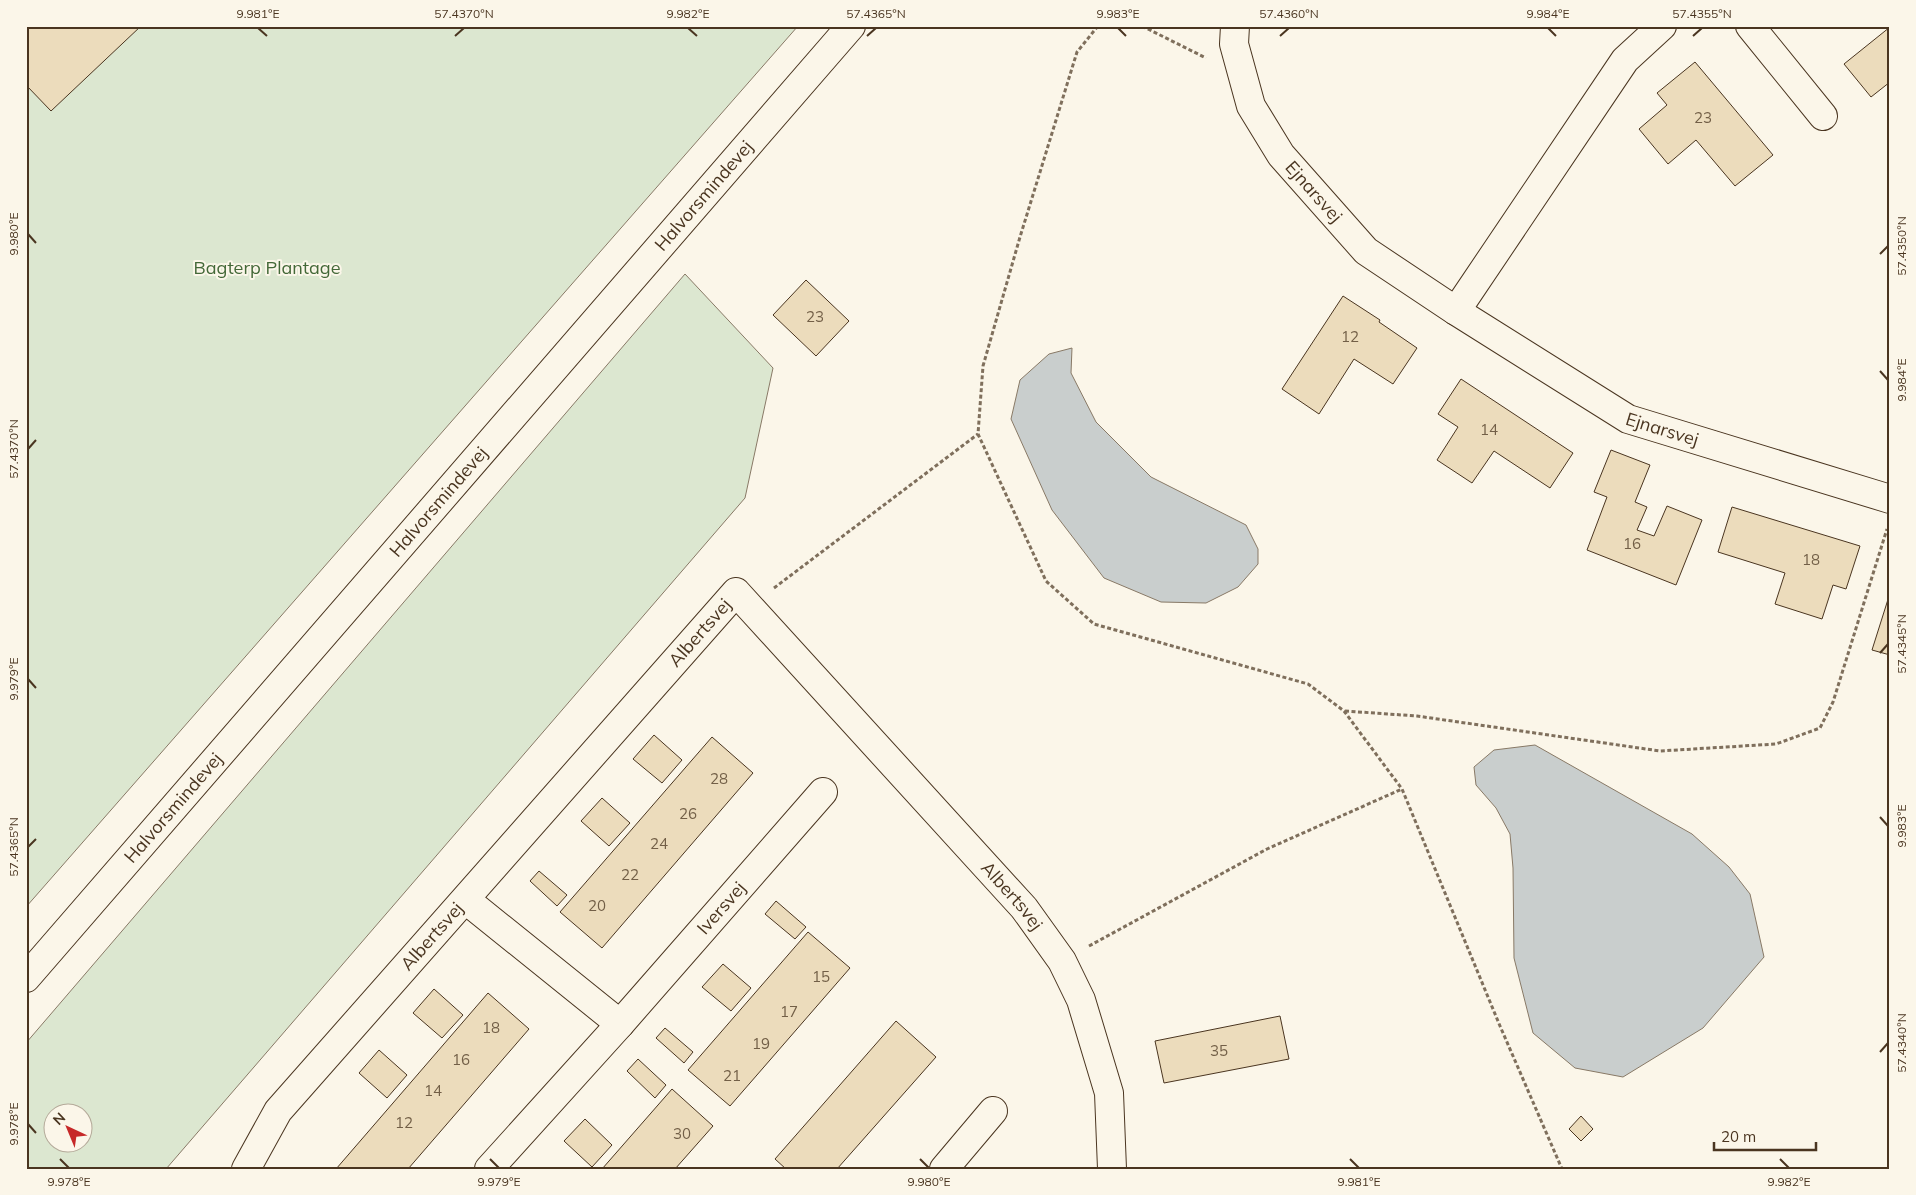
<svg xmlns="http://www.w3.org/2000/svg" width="1916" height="1195" viewBox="0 0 1916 1195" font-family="Mulish,sans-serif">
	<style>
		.green { fill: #dce7d0; stroke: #887966; fill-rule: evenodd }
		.water { fill: #c9cecd; stroke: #887966 }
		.building { fill: #ecdcbc; stroke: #4a3520 }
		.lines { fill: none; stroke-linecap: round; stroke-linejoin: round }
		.minor-casing { stroke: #4a3520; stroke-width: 30 }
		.tertiary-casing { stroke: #4a3520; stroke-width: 30 }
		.path { stroke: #7f6f5c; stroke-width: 3; stroke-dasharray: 4 2.5; stroke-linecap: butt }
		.minor { stroke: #fbf6e9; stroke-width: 28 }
		.tertiary { stroke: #fbf6e9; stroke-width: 28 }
		.ticks { fill: none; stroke: #4a3520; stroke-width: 2 }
		.labels { text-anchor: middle; stroke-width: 4; stroke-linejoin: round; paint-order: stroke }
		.number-label { font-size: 15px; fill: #725f47 }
		.street-label { font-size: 18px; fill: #4a3520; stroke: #fbf6e9 }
		.park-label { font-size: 18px; fill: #436837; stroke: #fbf6e9 }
		.neatline { fill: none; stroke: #4a3520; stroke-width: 2 }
		.ticks-label { font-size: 12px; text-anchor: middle; fill: #4a3520 }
	</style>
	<rect width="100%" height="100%" fill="#fbf6e9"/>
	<g class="green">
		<path d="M26 26H798L26 907Z"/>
		<path d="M685 274 773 368 745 498 166 1169H26V1043ZM52 1112H82V1142H52Z"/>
	</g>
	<g class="water">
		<path d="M1072 348 1071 373 1096 422 1151 477 1246 525 1258 549V564L1238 587 1206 603 1161 602 1104 578 1052 510 1011 419 1020 380 1049 354Z"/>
		<path d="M1535 745 1692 834 1729 867 1750 894 1764 957 1703 1028 1623 1077 1575 1068 1533 1033 1514 958 1513 868 1510 834 1496 808 1476 785 1474 767 1494 750Z"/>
	</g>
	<g class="building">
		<path d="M26 26H141L51 111 26 85Z"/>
		<path d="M1890 27V82L1871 97 1844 64Z"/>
		<path d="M1695 62 1773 155 1735 186 1696 140 1668 164 1639 129 1667 105 1657 93Z"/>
		<path d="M806 280 849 321 816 356 773 315Z"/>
		<path d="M1343 296 1380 320 1379 322 1417 348 1393 384 1354 359 1319 414 1282 389Z"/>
		<path d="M1461 379 1573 453 1550 488 1494 451 1472 483 1437 460 1458 427 1438 414Z"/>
		<path d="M1611 450 1650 465 1635 502 1647 507 1637 530 1654 536 1667 506 1702 520 1676 585 1587 550 1607 497 1594 492Z"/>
		<path d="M1732 507 1860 546 1846 589 1833 585 1822 619 1775 604 1785 573 1718 552Z"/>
		<path d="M1890 593V655L1872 650Z"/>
		<path d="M654 735 682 760 662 783 633 759Z"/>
		<path d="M712 737 753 773 602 948 560 912Z"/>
		<path d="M602 798 630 823 609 846 581 821Z"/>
		<path d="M539 871 567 895 557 906 530 881Z"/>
		<path d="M776 901 806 927 795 939 765 914Z"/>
		<path d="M808 932 850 968 730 1106 688 1070Z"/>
		<path d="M723 964 751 988 731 1011 702 987Z"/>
		<path d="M434 989 463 1015 442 1038 413 1013Z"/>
		<path d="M488 993 529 1029 408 1169H336Z"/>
		<path d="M1280 1016 1289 1059 1164 1083 1155 1041Z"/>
		<path d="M896 1021 936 1057 837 1169H786L775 1159Z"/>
		<path d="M665 1028 693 1052 684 1063 656 1038Z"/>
		<path d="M379 1050 407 1075 387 1098 359 1073Z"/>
		<path d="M638 1059 666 1085 655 1098 627 1071Z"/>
		<path d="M672 1089 713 1126 675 1169H602Z"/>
		<path d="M1581 1116 1593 1129 1581 1141 1569 1129Z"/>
		<path d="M585 1119 612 1145 592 1167 564 1141Z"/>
	</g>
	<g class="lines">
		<defs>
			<g id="minor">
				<path id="s1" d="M1235 26 1234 44 1251 106 1281 155 1366 251 1456 311 1628 419 1890 499"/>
				<path d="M1750 26 1823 116"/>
				<path d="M1456 311 1625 60 1662 26"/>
				<path d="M466 900 620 1024 489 1169"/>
				<path id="s2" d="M620 1024 823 792"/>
				<path id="s3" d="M246 1169 278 1111 736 592 1024 908 1062 961 1081 1000 1109 1093 1112 1169"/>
				<path d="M944 1169 993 1111"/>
			</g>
			<g id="tertiary">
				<path id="s4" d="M26 978 851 26"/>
			</g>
		</defs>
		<use href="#minor" class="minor-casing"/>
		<use href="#tertiary" class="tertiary-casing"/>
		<g class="path">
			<path d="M1098 26 1077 52 1020 237 983 366 978 434 1046 581 1094 624 1308 684 1344 711 1402 789 1500 1026 1562 1169"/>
			<path d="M1142 26 1206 58"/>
			<path d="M774 588 978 434"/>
			<path d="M1345 711 1417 716 1660 751 1776 744 1820 728 1833 702 1887 529"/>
			<path d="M1089 946 1267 849 1402 789"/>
		</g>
		<use href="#minor" class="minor"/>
		<use href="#tertiary" class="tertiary"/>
	</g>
	<path class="ticks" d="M258 28 267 36M688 28 697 36M1118 28 1126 36M1548 28 1556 36M455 36 464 28M867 36 876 28M1280 36 1289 28M1693 36 1702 28M28 234 36 243M1880 254 1888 246M1880 371 1888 380M28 449 36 440M1880 653 1888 644M28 679 36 688M1880 817 1888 826M28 847 36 839M1880 1052 1888 1043M28 1124 36 1133M60 1159 69 1168M490 1159 499 1168M920 1159 929 1168M1350 1159 1359 1168M1780 1159 1789 1168"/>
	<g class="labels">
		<g class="number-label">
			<text x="1703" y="123">23</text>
			<text x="815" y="322">23</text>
			<text x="1350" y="342">12</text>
			<text x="1489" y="435">14</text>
			<text x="1632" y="549">16</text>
			<text x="1811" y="565">18</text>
			<text x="719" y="784">28</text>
			<text x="688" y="819">26</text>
			<text x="659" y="849">24</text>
			<text x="630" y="880">22</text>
			<text x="597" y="911">20</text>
			<text x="821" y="982">15</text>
			<text x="789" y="1017">17</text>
			<text x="491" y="1033">18</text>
			<text x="761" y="1049">19</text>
			<text x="1219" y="1056">35</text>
			<text x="461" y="1065">16</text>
			<text x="732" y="1081">21</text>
			<text x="433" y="1096">14</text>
			<text x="404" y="1128">12</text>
			<text x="682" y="1139">30</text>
		</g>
		<g class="street-label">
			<text dy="6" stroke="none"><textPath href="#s1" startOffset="189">Ejnarsvej</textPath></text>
			<text dy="6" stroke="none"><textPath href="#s4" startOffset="1035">Halvorsmindevej</textPath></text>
			<text dy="6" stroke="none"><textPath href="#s1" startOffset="615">Ejnarsvej</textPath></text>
			<text dy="6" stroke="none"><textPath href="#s4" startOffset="630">Halvorsmindevej</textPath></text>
			<text dy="6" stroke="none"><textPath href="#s3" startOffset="704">Albertsvej</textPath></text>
			<text dy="6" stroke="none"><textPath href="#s4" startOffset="225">Halvorsmindevej</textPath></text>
			<text dy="6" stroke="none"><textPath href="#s3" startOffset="1169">Albertsvej</textPath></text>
			<text dy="6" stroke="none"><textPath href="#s2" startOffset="154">Iversvej</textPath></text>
			<text dy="6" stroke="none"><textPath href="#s3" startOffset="299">Albertsvej</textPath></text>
		</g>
		<g class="park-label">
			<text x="267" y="274">Bagterp Plantage</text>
		</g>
	</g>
	<rect width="1916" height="1195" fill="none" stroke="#fbf6e9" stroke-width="55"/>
	<g transform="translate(68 1128) rotate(316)"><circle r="24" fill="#fbf6e9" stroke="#b4a999"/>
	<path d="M0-4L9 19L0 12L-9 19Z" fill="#c62828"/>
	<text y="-8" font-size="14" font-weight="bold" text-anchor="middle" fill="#4a3520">N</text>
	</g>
	<path d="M1714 1142v8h102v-8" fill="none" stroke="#4a3520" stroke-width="2.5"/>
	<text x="1721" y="1142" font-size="15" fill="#4a3520" stroke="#fbf6e9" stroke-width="4" paint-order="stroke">20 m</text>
	<rect x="28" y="28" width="1860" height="1140" class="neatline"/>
	<g class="ticks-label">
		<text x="258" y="18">9.981°E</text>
		<text x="464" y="18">57.4370°N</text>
		<text x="688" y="18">9.982°E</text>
		<text x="876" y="18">57.4365°N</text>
		<text x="1118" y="18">9.983°E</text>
		<text x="1289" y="18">57.4360°N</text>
		<text x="1548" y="18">9.984°E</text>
		<text x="1702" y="18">57.4355°N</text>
		<text transform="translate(14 234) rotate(-90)" y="4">9.980°E</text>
		<text transform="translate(1902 246) rotate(-90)" y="4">57.4350°N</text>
		<text transform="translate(1902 380) rotate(-90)" y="4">9.984°E</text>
		<text transform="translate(14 449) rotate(-90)" y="4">57.4370°N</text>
		<text transform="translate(1902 644) rotate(-90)" y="4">57.4345°N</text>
		<text transform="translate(14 679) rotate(-90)" y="4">9.979°E</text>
		<text transform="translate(1902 826) rotate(-90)" y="4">9.983°E</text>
		<text transform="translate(14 847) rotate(-90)" y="4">57.4365°N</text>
		<text transform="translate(1902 1043) rotate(-90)" y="4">57.4340°N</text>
		<text transform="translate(14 1124) rotate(-90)" y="4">9.978°E</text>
		<text x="69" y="1186">9.978°E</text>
		<text x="499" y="1186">9.979°E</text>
		<text x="929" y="1186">9.980°E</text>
		<text x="1359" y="1186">9.981°E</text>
		<text x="1789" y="1186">9.982°E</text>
	</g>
</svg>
